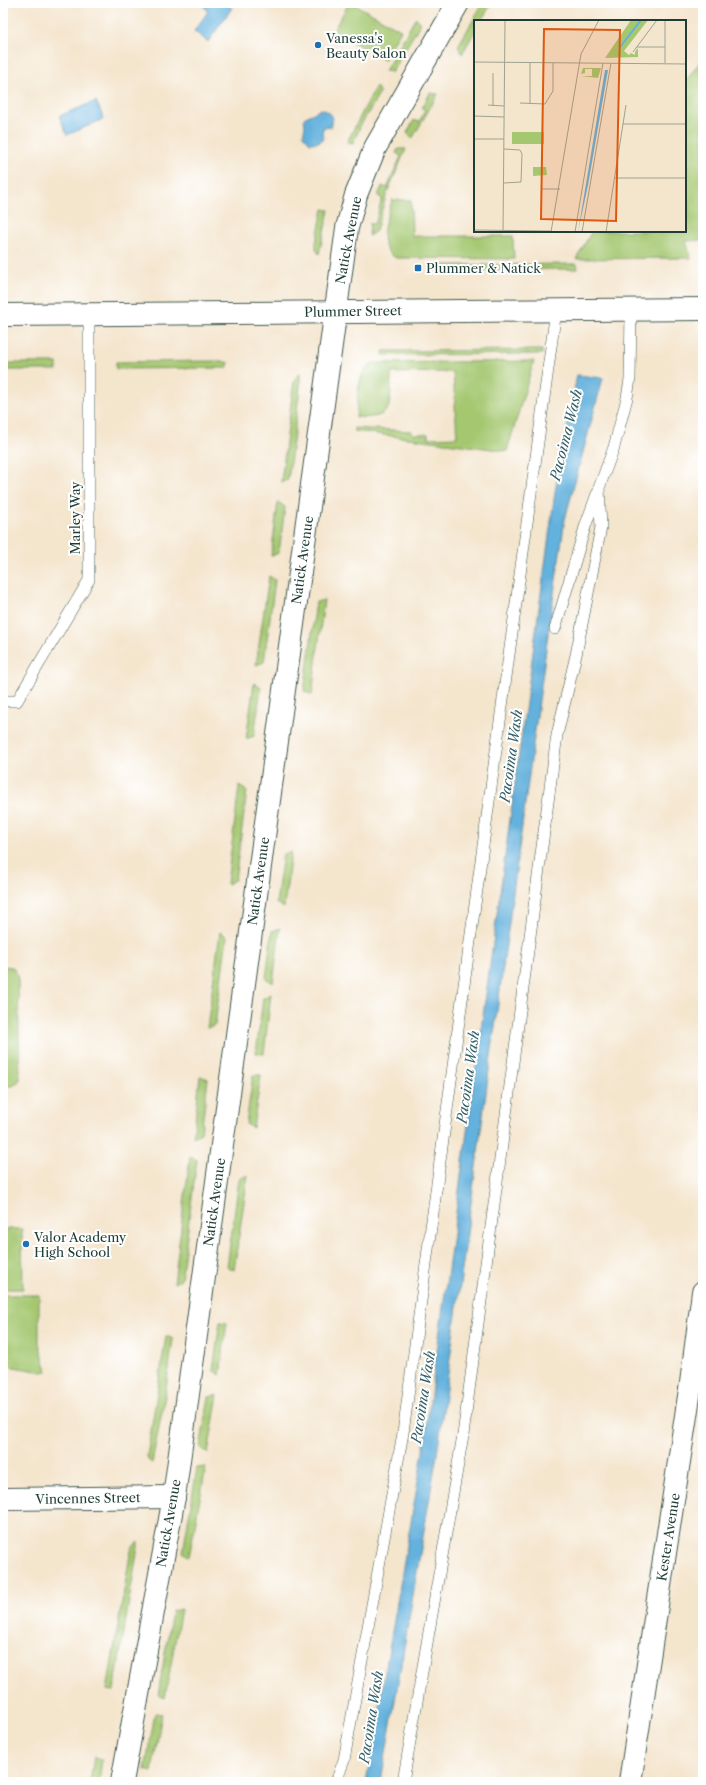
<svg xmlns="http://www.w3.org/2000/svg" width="706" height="1785" viewBox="0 0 706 1785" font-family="'Libre Caslon Text',serif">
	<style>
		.green { fill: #a4c770; stroke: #628252 }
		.water { fill: #63b1dd; stroke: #417788 }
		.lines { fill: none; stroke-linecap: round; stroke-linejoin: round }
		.lane-casing { stroke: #3f564b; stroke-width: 12 }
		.street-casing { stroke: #3f564b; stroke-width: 24 }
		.secondary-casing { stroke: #3f564b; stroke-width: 24 }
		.lane { stroke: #fff; stroke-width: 11 }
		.street { stroke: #fff; stroke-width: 22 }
		.secondary { stroke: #fff; stroke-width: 22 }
		.poi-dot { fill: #1f6fb2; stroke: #fff; stroke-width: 1.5 }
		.labels { text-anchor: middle; stroke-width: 4; stroke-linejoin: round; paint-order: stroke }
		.poi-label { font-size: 13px; fill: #1f3d34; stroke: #fff; text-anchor: start }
		.street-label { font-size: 13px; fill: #1f3d34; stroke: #fff }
		.water-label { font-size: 14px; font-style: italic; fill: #336067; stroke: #fff }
		.inset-river { fill: none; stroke: #63b1dd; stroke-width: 2 }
		.inset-road { fill: none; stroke: #9fa290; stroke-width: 1 }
		.view { fill: #de580e; fill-opacity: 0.15; stroke: #de580e; stroke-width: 2 }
		.inset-edge { fill: none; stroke: #1f3d34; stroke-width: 2 }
	</style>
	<rect width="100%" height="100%" fill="#fff"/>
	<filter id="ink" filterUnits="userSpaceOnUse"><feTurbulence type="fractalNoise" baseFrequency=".025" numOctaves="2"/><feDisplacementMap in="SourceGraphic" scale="8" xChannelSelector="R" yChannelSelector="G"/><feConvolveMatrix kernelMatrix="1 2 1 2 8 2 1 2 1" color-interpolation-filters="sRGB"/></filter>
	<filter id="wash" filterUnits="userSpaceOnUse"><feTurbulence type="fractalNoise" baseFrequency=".012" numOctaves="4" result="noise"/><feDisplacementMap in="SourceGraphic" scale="16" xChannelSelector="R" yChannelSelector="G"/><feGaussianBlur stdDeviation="0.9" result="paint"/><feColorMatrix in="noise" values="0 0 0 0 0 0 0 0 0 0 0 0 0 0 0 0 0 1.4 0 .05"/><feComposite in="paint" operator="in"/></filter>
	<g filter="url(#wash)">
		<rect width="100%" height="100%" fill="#f4e5cd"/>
		<g class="green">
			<path d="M349 3H352L401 30 384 60 333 31Z"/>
			<path d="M483 3H492L481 21H475V31L462 54 458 46Z"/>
			<path d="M416 17 420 24 392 72 385 71Z"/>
			<path d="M703 58V240L686 241 691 258 576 259 592 231H685V82Z"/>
			<path d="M376 86 380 93 362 123 353 143 347 142Z"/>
			<path d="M430 93 438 94 412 139 407 133 414 120 419 122 425 110 422 108Z"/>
			<path d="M398 149H406L387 193 376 231 369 236 370 223 375 224 382 198 378 196 382 186 387 188 401 156 396 153Z"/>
			<path d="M392 200H411L412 236H513L514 259 396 258C373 245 387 219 392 200Z"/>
			<path d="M323 209 329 210 319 254 316 249V243Z"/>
			<path d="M577 264 578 269 442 270V265Z"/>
			<path d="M542 350V354L383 355V351Z"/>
			<path d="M221 361 229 363 227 368 116 369V362Z"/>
			<path d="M534 361 507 451 354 431V428L412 431V434H428V438L457 437 453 372 391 373C390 404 396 420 356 417 358 401 356 371 373 363Z"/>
			<rect x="3" y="363" width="54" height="7"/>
			<path d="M300 373V387L288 480 281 482 294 380Z"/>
			<path d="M278 502 285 507 279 553 271 556Z"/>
			<path d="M269 576 275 580 264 662 256 665Z"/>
			<path d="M324 600 312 695 304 691 316 602Z"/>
			<path d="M254 683 261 688 254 736 246 739Z"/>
			<path d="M239 786 247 791 235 880 227 884Z"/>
			<path d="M291 852 284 908 276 903 283 854Z"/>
			<path d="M280 928 273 983 266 978 272 931Z"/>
			<path d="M220 932 227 937 215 1025 207 1028Z"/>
			<path d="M3 966 12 967 17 974 18 980 20 1075V1080L13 1086H3Z"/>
			<path d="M271 994 264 1054 256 1053 263 998Z"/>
			<path d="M253 1075H261L253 1128 246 1124Z"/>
			<path d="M200 1076 208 1079 201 1133 193 1137Z"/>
			<path d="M190 1156 197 1160 181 1280 174 1283Z"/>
			<path d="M248 1175 234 1270 227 1266 239 1179Z"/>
			<path d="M3 1229H22L23 1289H3Z"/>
			<path d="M3 1295H39V1343L47 1371 42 1372 3 1365Z"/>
			<path d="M220 1322 227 1323 220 1375 213 1370Z"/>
			<path d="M166 1336 173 1339 165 1396 152 1463 148 1460 147 1456Z"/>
			<path d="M218 1395 208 1453 200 1448 209 1397Z"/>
			<path d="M206 1467 189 1557 183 1552 197 1468Z"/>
			<path d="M138 1542V1547L114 1691 107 1690 130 1555 132 1547Z"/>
			<path d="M181 1609 165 1698 158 1695 172 1611Z"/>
			<path d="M155 1713 162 1714 152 1772 145 1770Z"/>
			<path d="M94 1756 102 1760 99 1782H90Z"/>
		</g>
		<g class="water">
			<path d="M202 3H225L232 8 208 42 194 31 207 13V10L202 5Z"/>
			<path d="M96 101 104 119 67 135 59 116Z"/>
			<path d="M321 109C331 111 335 118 331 127L323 128 322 134 324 137 320 142 310 143 303 135 305 126 304 118Z"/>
			<path d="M577 375 603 378 565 519 549 627 437 1455 381 1782H366L423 1452 555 492Z"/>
		</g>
	</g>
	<g filter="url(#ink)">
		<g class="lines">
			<defs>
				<g id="lane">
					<path d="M555 629 586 524 597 494"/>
					<path d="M3 701H17L89 580V315"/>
					<path d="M336 1782 344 1760 403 1433 556 310"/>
					<path d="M403 1782 463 1435 557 735 576 655 601 527 599 488 614 447 627 398 630 379 631 309"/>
				</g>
				<g id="street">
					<path d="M3 1499 174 1497"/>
					<path d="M122 1782 174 1497 347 228 356 195 375 148 458 3"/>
					<path d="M630 1782 691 1383 703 1292"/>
				</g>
				<path id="secondary" d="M3 315 703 309"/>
			</defs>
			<use href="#lane" class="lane-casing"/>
			<use href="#street" class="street-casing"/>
			<use href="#secondary" class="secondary-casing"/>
			<use href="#lane" class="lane"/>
			<use href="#street" class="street"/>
			<use href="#secondary" class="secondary"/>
		</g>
	</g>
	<g class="poi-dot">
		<circle cx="318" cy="45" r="4"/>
		<rect x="414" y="264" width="8" height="8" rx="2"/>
		<circle cx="26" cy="1244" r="4"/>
	</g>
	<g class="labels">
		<g class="poi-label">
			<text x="326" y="43">Vanessa's<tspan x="326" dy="15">Beauty Salon</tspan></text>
			<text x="426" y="273">Plummer &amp; Natick</text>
			<text x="34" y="1242">Valor Academy<tspan x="34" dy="15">High School</tspan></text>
		</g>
		<g class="street-label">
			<text transform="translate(348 240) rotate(-79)" y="5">Natick Avenue</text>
			<text transform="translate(353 311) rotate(-1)" y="5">Plummer Street</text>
			<text transform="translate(75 518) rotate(-90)" y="5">Marley Way</text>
			<text transform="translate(302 560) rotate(-82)" y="5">Natick Avenue</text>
			<text transform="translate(258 881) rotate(-82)" y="5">Natick Avenue</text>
			<text transform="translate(214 1202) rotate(-82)" y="5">Natick Avenue</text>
			<text transform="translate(88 1498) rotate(-1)" y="5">Vincennes Street</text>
			<text transform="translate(168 1523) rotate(-80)" y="5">Natick Avenue</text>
			<text transform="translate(668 1537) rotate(-81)" y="5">Kester Avenue</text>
		</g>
		<g class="water-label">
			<text transform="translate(566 435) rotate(-76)" y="5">Pacoima Wash</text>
			<text transform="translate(511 756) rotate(-82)" y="5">Pacoima Wash</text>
			<text transform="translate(468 1077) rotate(-82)" y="5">Pacoima Wash</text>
			<text transform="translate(423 1397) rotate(-81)" y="5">Pacoima Wash</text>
			<text transform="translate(371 1717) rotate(-81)" y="5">Pacoima Wash</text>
		</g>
	</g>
	<g transform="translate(474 20)">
		<rect width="212" height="212" fill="#f4e5cd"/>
		<path d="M157 0H174L150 31 155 35 157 33 161 35V32L164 28V37L131 38ZM109 48H127L124 58 107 56H118V49H111V53L107 54ZM38 112H70V124H38ZM59 147H72L73 155 59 156Z" fill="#a4c770"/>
		<path d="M131 50H134L114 165 104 212Z" fill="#63b1dd"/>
		<path class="inset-river" d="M146 27 167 0"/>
		<path class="inset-road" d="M163 27H191M159 32 183 0M0 42 212 44M191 43V0M46 83 71 84 79 71V43M56 83V42M14 85 30 86M19 86V53M0 96 30 97M149 104H212M0 119H30M141 158H212M30 163 47 162 48 134 46 130 30 129M67 169H86M0 210 77 211M29 212 31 0M77 212 107 34 125 0M101 212 129 43M108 212 137 43M132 212 152 85"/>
		<path class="view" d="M70 9 146 10 142 201 67 199Z"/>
		<rect width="212" height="212" class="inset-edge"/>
	</g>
	<rect width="706" height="1785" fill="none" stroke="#fff" stroke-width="16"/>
</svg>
